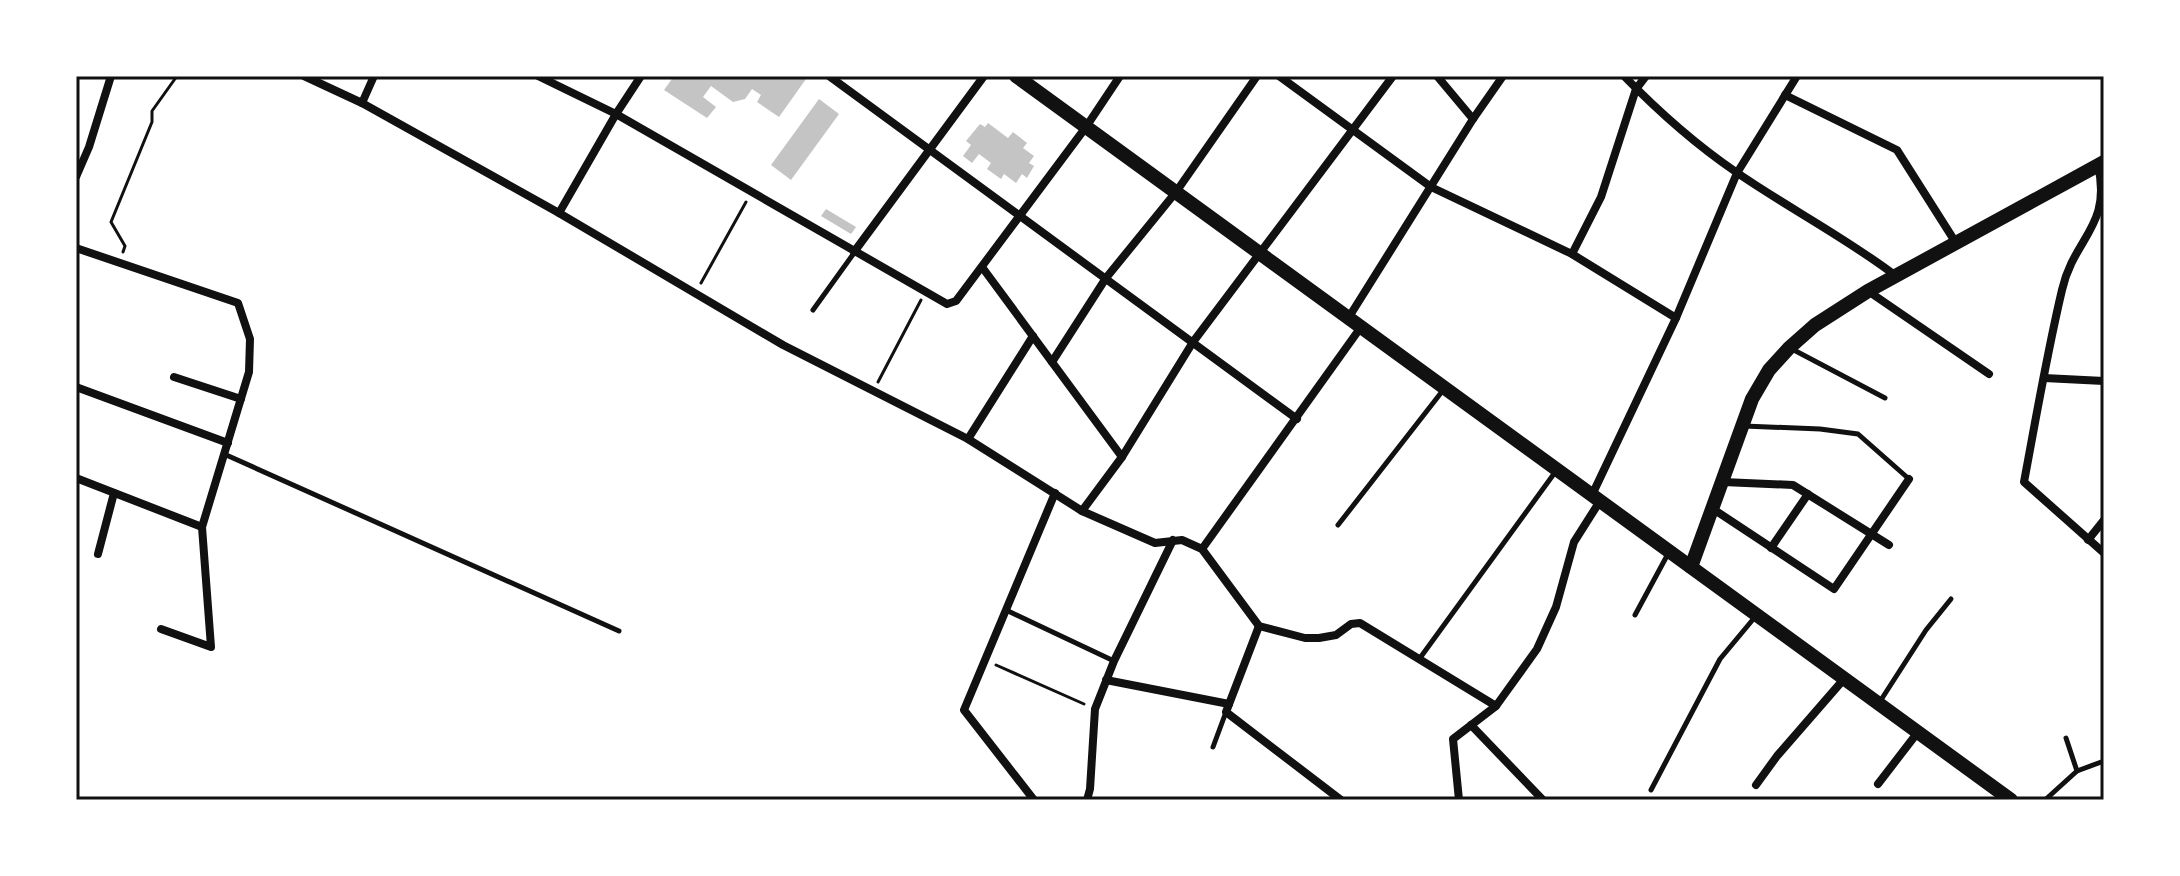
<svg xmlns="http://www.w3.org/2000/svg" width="2180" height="876" viewBox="0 0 2180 876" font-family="Helvetica,sans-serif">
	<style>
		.building { fill: #c4c4c4 }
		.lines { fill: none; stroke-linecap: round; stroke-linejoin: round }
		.path { stroke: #111; stroke-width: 3 }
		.service { stroke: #111; stroke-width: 5 }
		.minor { stroke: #111; stroke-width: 8 }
		.secondary { stroke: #111; stroke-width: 14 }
		.neatline { fill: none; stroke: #111; stroke-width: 3 }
	</style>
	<rect width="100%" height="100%" fill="#fff"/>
	<g class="building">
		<path d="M674 76H801L806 79 779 117 757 102 761 95 752 89 745 99 733 102 711 86 703 97 716 107 707 118 664 90Z"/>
		<path d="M819 99 839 114 791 180 771 165Z"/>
		<path d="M988 123 1008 138 1013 132 1027 143 1023 148 1034 156 1029 163 1034 166 1027 178 1022 174 1016 183 1004 174 1001 179 987 169 991 163 979 154 972 163 963 156 971 145 966 141 980 124 985 127Z"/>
		<path d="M826 209 856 227 851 234 821 216Z"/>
	</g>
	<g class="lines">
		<g class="path">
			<path d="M123 252 125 246 111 222 152 122V111L177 76"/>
			<path d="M701 283 746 202"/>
			<path d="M878 382 921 300"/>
			<path d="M996 665 1084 704"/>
		</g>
		<g class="service">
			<path d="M813 310 854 253"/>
			<path d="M1790 348 1885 398"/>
			<path d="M1744 426 1820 429 1858 434 1909 479"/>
			<path d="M224 454 619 631"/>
			<path d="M1338 525 1444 389"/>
			<path d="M1006 610 1114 661"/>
			<path d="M1635 615 1669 552"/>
			<path d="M1420 658 1556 471"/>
			<path d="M1879 703 1926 630 1951 599"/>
			<path d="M2066 738 2077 771"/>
			<path d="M1213 747 1226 712"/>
			<path d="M1651 790 1720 659 1755 617"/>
			<path d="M2045 800 2077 771 2104 761"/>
		</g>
		<g class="minor">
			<path d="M304 76 362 103 559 213 783 345 968 439 1082 511 1155 543 1182 540 1202 549 1259 626 1305 638H1319L1336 635 1351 624 1360 623 1496 706"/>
			<path d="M538 76 616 114 947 304 956 301 1086 127 1120 76"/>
			<path d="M829 76 1297 419"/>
			<path d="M1279 76 1431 187 1572 254 1676 318"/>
			<path d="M1437 76 1473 119"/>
			<path d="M1624 76C1658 111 1695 144 1736 172 1788 208 1845 237 1896 276"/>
			<path d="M1785 95 1897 150 1956 243"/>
			<path d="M362 103 374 76"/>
			<path d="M2098 165C2112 227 2074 237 2062 290 2047 353 2036 418 2024 482L2104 553"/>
			<path d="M76 177 89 147 111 76"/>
			<path d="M559 213 616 114 641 76"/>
			<path d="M76 248 238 303 250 339 249 372 202 527 211 647 161 629"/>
			<path d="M854 252 984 76"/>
			<path d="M1572 254 1601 197 1636 89 1646 76"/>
			<path d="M982 267 1122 457"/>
			<path d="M1868 291 1989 374"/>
			<path d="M1349 317 1473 119 1503 76"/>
			<path d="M1052 362 1106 278 1176 192 1257 76"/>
			<path d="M174 377 241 399"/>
			<path d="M2044 378 2104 381"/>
			<path d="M76 387 228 443"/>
			<path d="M968 439 1033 336"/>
			<path d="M76 478 202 527"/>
			<path d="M1723 482 1793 485 1889 545"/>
			<path d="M1592 495 1676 318 1737 173 1797 76"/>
			<path d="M1713 509 1834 589 1909 479"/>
			<path d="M1082 511 1122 457 1193 342 1393 76"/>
			<path d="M2088 540 2104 520"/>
			<path d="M1771 548 1808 494"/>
			<path d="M1202 549 1361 327"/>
			<path d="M98 554 114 493"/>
			<path d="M1259 626 1226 712 1341 800"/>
			<path d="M1106 680 1229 704"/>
			<path d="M1471 725 1543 800"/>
			<path d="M1878 784 1918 732"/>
			<path d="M1756 785 1777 756 1844 679"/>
			<path d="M1034 800 964 710 1055 493"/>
			<path d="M1087 800 1090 789 1095 709 1114 661 1173 540"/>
			<path d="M1459 800 1453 739 1496 706 1537 649 1556 607 1574 542 1600 501"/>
		</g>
		<g class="secondary">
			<path d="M1016 76 2011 800"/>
			<path d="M1691 567 1752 399 1769 370 1789 348 1815 325 1868 291 2104 162"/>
		</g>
	</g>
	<rect width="2180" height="876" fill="none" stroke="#ffffff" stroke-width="156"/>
	<rect x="78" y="78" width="2024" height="720" class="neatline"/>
</svg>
